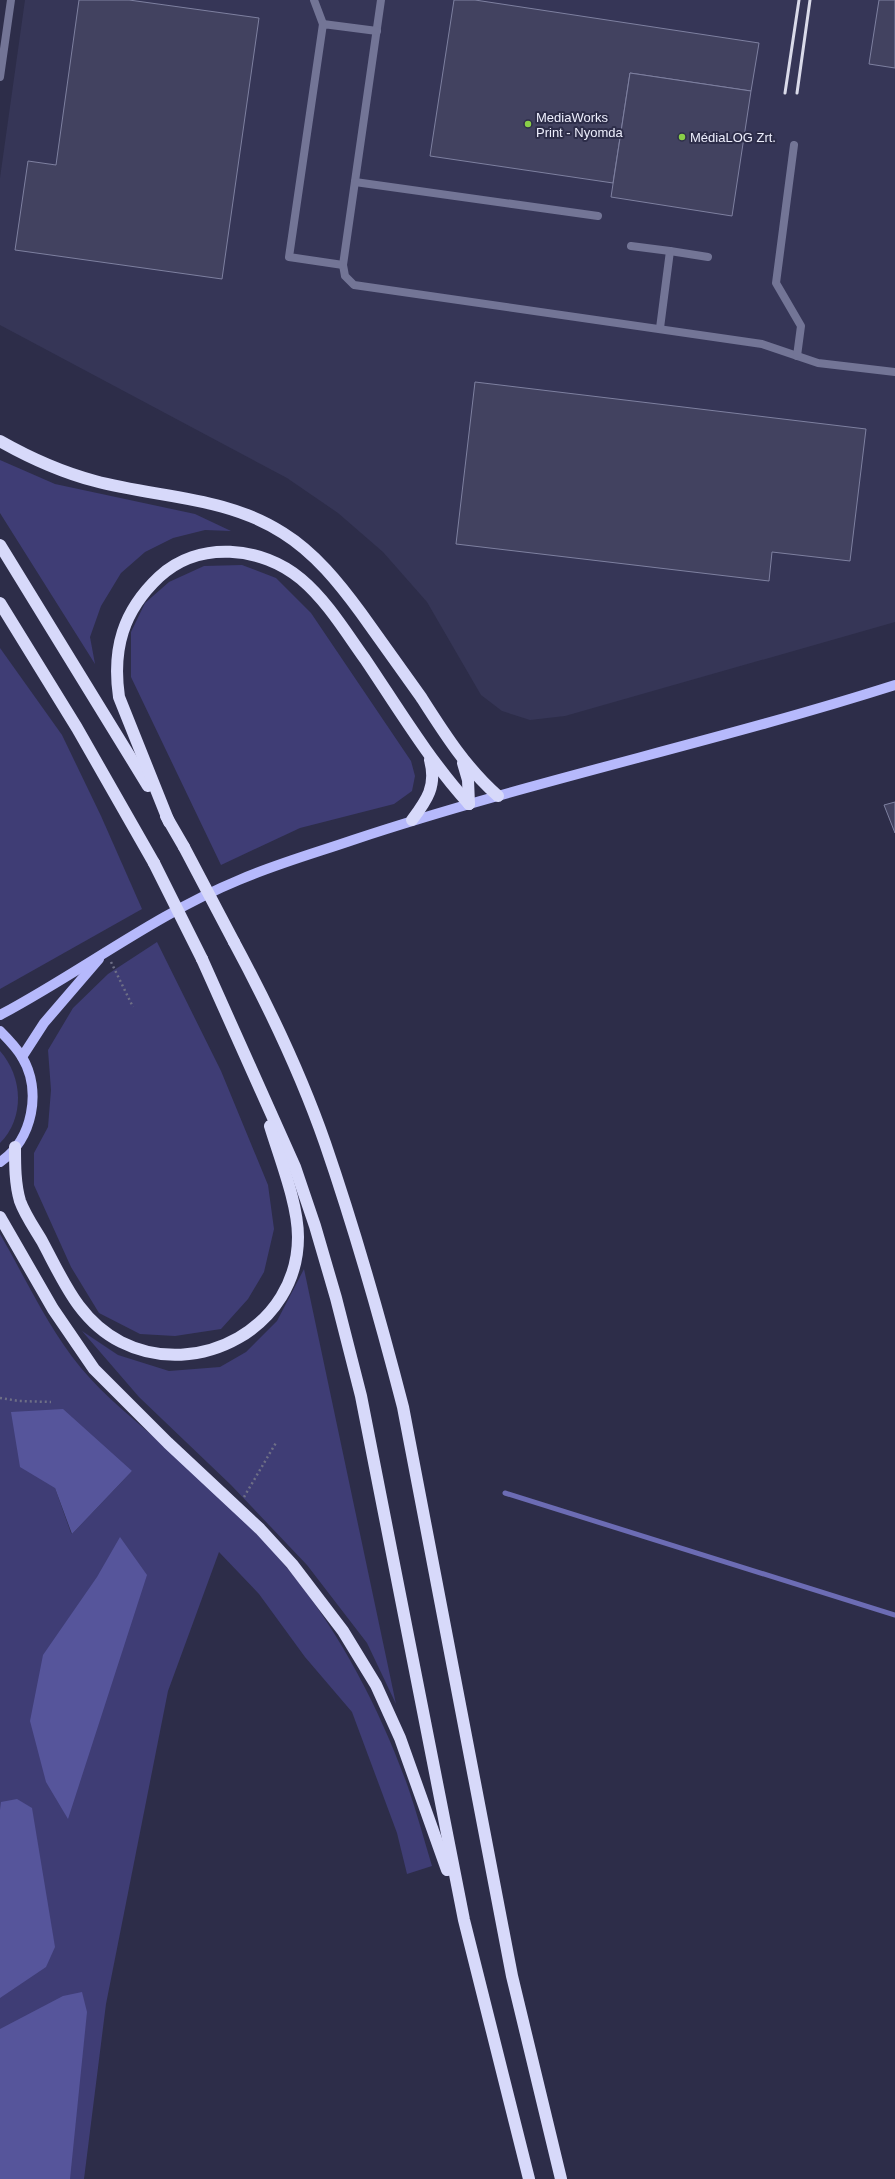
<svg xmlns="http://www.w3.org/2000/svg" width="895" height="2179" viewBox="0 0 895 2179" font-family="Arial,sans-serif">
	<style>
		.built { fill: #363657 }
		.green { fill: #3f3d75; fill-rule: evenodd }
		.forest { fill: #56559b }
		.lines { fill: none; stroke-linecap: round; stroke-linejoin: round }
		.stream { stroke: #6c6cb4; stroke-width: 5 }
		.building { fill: #424260; stroke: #7e80a0 }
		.path { stroke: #6e6f86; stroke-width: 2.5; stroke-dasharray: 2 3; stroke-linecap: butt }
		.lane { stroke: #737596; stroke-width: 8 }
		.primary { stroke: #b6b9fc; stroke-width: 10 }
		.highway { stroke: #d7d9fa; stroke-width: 12 }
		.rail { stroke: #dadbea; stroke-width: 3 }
		.highway-bridge { stroke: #d7d9fa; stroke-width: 12 }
		.poi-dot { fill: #89ce48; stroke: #2d2d49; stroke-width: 1.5 }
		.labels { text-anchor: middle; stroke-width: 4; stroke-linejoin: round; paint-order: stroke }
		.poi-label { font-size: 13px; fill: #edeefc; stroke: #2d2d49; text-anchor: start }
	</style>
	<rect width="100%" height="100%" fill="#2d2d49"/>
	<path class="built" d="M25 0H895V622L565 716 530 720 502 711 481 695 427 602 383 552 338 513 287 478 0 325V178Z"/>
	<g class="green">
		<path d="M0 460 55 484 195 514 231 531 205 530 173 538 145 552 121 573 101 606 90 637 95 664 0 513Z"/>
		<path d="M242 565 276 578 311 613 411 761 415 776 412 791 394 804 300 828 221 865 131 677V632L145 603 169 582 204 566Z"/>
		<path d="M0 648 62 735 101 816 142 909 0 989Z"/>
		<path d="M157 942 221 1071 268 1185 274 1229 264 1272 248 1299 221 1329 175 1336 140 1334 99 1313 71 1267 34 1185V1153L48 1127 51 1090 48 1050 73 1008 108 974Z"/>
		<path d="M0 1051C23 1077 25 1118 0 1143Z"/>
		<path d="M0 1234C26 1279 48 1328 81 1368 105 1397 135 1420 163 1445 206 1483 258 1531 293 1575 343 1638 381 1712 408 1787 417 1813 424 1840 432 1866L407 1874 397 1833 352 1712 305 1657 259 1594 219 1552 168 1691 106 2004 84 2179H0ZM132 1471 72 1534 71 1533 55 1488Z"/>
		<path d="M304 1269 396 1704 367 1643 307 1565 231 1485 139 1397 82 1331 118 1355 169 1371 220 1367 246 1352 277 1321Z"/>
	</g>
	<g class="forest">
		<path d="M63 1409 132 1471 72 1534 55 1488 20 1467 11 1412Z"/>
		<path d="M120 1537 147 1575 68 1819 46 1782 30 1721 43 1655 97 1577Z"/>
		<path d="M17 1799 32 1808 55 1947 46 1967 0 1998V1810L1 1802Z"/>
		<path d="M82 1992 87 2012 70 2179H0V2029L63 1996Z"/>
	</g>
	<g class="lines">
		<path class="stream" d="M505 1493 895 1615"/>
	</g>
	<g class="building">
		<path d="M79 0H129L259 18 222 279 15 250 28 161 56 165Z"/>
		<path d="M454 0H475L759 43 751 91 630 73 613 183 430 156Z"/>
		<path d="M879 0H895V68L869 64Z"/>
		<path d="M630 73 751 91 732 216 611 197Z"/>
		<path d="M475 382 866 429 850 561 772 552 769 581 456 544Z"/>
		<path d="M895 802V833L884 805Z"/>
	</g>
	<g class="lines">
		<g class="path">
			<path d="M111 962 133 1007"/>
			<path d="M0 1398 19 1401 51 1402"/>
			<path d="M244 1497 277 1441"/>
		</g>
		<g class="lane">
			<path d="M314 0 323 24"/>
			<path d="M381 0 343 265 345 276 354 285 762 344 818 363 895 372"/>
			<path d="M0 77 11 0"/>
			<path d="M794 145 776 283 801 326 797 356"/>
			<path d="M355 182 598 216"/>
			<path d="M631 246 670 251 660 328"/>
			<path d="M670 251 708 257"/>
			<path d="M343 265 289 257 323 24 377 31"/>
		</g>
		<g class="primary">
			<path d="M0 1015C81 972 154 915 239 880 276 864 315 853 353 840 531 781 716 742 895 685"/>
			<path d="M0 1031C8 1039 16 1047 22 1057 42 1090 33 1140 0 1162"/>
			<path d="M22 1057 44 1023 99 959"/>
		</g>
		<g class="highway">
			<path d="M0 441C30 458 61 472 95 481 158 498 226 496 283 533 315 553 339 583 361 613 381 641 401 669 421 697 444 733 466 768 498 796"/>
			<path d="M0 545 148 786"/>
			<path d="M0 603 77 728 154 863"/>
			<path d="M463 763 468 780 469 804"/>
			<path d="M166 816 184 847"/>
			<path d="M412 820C427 800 437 786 430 760"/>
			<path d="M169 822 119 697C112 649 123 611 159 577 198 540 262 546 301 579 327 601 345 631 365 659 398 708 429 760 469 804"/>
			<path d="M234 942C269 1007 301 1074 325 1143 355 1230 380 1318 403 1407L512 1976 561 2179"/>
			<path d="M202 959 295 1167 315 1226 336 1298 361 1396 464 1920 529 2179"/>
			<path d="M15 1147C15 1165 15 1184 20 1201 25 1215 35 1229 42 1241 63 1280 79 1321 121 1342 198 1381 298 1327 298 1237 298 1204 280 1159 270 1126"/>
			<path d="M0 1217 53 1309 94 1369 168 1443 260 1529 292 1564 343 1631 376 1685 400 1738 447 1870"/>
		</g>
		<g class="rail">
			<path d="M785 93 799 0"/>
			<path d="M797 93 810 0"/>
		</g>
		<g class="highway-bridge">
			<path d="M184 847 234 942"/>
			<path d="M154 863 202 959"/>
		</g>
	</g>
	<g class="poi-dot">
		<circle cx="528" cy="124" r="4"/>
		<circle cx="682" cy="137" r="4"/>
	</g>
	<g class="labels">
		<g class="poi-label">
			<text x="536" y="122">MediaWorks<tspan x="536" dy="15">Print - Nyomda</tspan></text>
			<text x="690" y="142">MédiaLOG Zrt.</text>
		</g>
	</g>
</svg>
